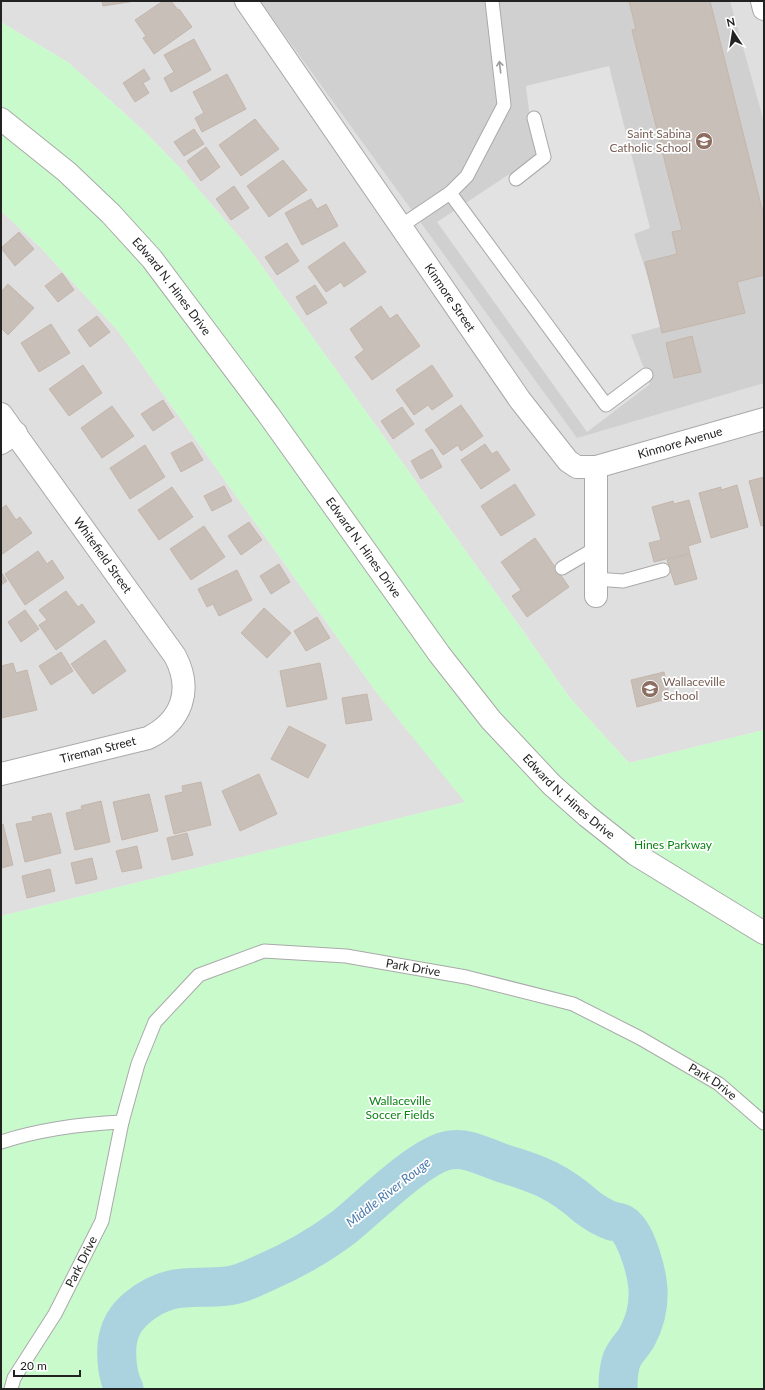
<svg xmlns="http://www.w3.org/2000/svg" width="765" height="1390" viewBox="0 0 765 1390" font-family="Lato,sans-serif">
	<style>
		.residential { fill: #e0dfdf }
		.religious { fill: #d0d0d0 }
		.park { fill: #c8facc }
		.parking { fill: #e2e2e2 }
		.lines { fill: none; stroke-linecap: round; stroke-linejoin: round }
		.river { stroke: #aad3df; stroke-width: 39 }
		.building { fill: #c7bfb8; stroke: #c4b6ab }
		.service-casing { stroke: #a9a9a9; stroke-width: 15 }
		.minor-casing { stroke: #a9a9a9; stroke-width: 24 }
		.tertiary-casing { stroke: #a9a9a9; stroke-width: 24 }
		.service { stroke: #fff; stroke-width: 13 }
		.minor { stroke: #fff; stroke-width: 22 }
		.tertiary { stroke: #fff; stroke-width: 22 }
		.oneway { stroke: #9c9c9c }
		.labels { text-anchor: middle; stroke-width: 3.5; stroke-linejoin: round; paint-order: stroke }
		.education-label { font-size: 12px; fill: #785e54; stroke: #fff; text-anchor: end }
		.street-label { font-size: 12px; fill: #222; stroke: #fff }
		.park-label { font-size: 12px; fill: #0c8416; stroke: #fff }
		.water-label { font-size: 13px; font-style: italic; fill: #4a7aab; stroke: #fff }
	</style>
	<rect width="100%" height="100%" fill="#f2efe9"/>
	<g class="residential">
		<path d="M1 1H764V730L629 763 570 698 521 628 248 247 181 169 145 132 69 63 1 22Z"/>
		<path d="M1 211 40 247 118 331 377 693 466 802 1 916Z"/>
	</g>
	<path class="religious" d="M260 1H730L764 122V383L577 438Z"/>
	<path class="park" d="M1 22 69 63 145 132 181 169 248 247 521 628 570 698 629 763 764 730V1389H1V916L465 802 377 693 118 331 40 247 1 211Z"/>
	<path class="parking" d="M609 66 650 228 634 234 663 326 631 335 650 384 587 432 437 222 508 175 524 169 538 152 530 118 526 86Z"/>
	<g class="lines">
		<path class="river" d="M124 1389C117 1375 116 1361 117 1345 119 1328 125 1318 138 1307 171 1281 190 1290 227 1286 239 1285 251 1279 262 1274 290 1262 319 1246 344 1227 368 1208 421 1154 450 1150 469 1147 486 1158 505 1164 539 1174 559 1182 587 1207 595 1213 603 1218 612 1221 616 1222 621 1222 624 1225 637 1235 647 1273 648 1289 649 1306 645 1322 637 1337 633 1344 627 1349 623 1357 619 1365 618 1379 618 1389"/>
	</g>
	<g class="building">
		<path d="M102 1H135L103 6Z"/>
		<path d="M163 1H171L178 10 179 9 192 27 154 54 143 38 146 36 135 20Z"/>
		<path d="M629 1H710L764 217V275L737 282 745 313 662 333 645 262 677 254 672 232 682 230 632 30 636 29Z"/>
		<path d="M194 39 211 70 171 92 164 78 174 72 164 55Z"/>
		<path d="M144 69 150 79 143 83 149 93 135 102 123 83Z"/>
		<path d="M227 74 246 109 202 132 195 118 204 113 193 92Z"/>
		<path d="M255 119 279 149 241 176 219 145Z"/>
		<path d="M194 129 204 144 184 156 174 142Z"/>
		<path d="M206 147 220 167 201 181 187 161Z"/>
		<path d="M283 160 307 190 269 217 247 186Z"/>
		<path d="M234 186 249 208 231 220 216 199Z"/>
		<path d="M311 199 317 209 326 204 338 226 302 245 285 213Z"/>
		<path d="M19 232 34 249 15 266 1 248Z"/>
		<path d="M344 242 366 272 344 287 341 282 326 292 308 267Z"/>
		<path d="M287 243 299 261 277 275 265 257Z"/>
		<path d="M62 273 74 290 58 302 45 286Z"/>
		<path d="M8 284 34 308 8 335 1 328V292Z"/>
		<path d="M315 285 327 303 307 315 296 297Z"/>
		<path d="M381 306 390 319 397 314 420 346 372 380 355 357 364 350 350 329Z"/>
		<path d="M97 316 110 332 90 347 78 330Z"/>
		<path d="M51 324 70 353 39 372 21 343Z"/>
		<path d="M692 336 701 372 674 378 666 343Z"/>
		<path d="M83 365 102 393 69 416 49 389Z"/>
		<path d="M432 365 453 396 432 410 428 405 414 415 396 390Z"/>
		<path d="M163 400 174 417 153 431 141 414Z"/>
		<path d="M461 405 483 436 461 451 458 445 443 455 425 430Z"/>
		<path d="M112 406 134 436 102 458 81 428Z"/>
		<path d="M402 407 414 424 393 439 381 421Z"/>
		<path d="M192 442 203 460 181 472 171 453Z"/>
		<path d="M485 444 492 454 497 451 510 470 481 489 461 460Z"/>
		<path d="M145 445 165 477 130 499 110 468Z"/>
		<path d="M432 449 442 467 421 479 411 461Z"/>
		<path d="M764 477V525L761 526 749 481Z"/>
		<path d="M515 484 535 515 501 536 481 506Z"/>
		<path d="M737 485 748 527 711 538 699 493 721 487V490Z"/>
		<path d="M224 486 232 501 212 511 204 496Z"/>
		<path d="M172 487 193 517 159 540 138 510Z"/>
		<path d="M689 500 701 542 688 546 690 553 654 562 649 543 661 540 652 507 673 501 674 504Z"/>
		<path d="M6 505 16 520 20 517 32 533 1 555V509Z"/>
		<path d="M249 522 262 540 241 555 228 536Z"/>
		<path d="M204 526 225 557 191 580 170 549Z"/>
		<path d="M535 538 569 587 527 617 512 596 521 590 501 562Z"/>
		<path d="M38 551 47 564 52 560 64 578 25 605 5 574Z"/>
		<path d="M690 554 697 579 675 585 667 560Z"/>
		<path d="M279 564 290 582 271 594 260 576Z"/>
		<path d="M237 570 252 600 219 616 213 604 207 607 198 589Z"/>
		<path d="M1 572 7 581 1 585Z"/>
		<path d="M66 591 78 607 82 604 95 622 56 650 39 625 47 620 39 610Z"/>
		<path d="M264 608 291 633 267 658 241 633Z"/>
		<path d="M25 610 39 629 21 642 8 622Z"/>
		<path d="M317 617 330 638 306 651 294 631Z"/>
		<path d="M105 640 126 671 93 694 71 664Z"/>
		<path d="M61 652 73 671 51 685 39 666Z"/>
		<path d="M13 663 16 673 27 670 37 710 1 718V666Z"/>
		<path d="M320 663 327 699 287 707 280 671Z"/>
		<path d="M664 672 670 698 637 707 631 680Z"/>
		<path d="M367 694 372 720 346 724 342 698Z"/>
		<path d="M289 726 326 745 308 778 271 759Z"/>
		<path d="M259 774 277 814 240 831 222 791Z"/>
		<path d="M201 782 211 825 174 834 165 796 183 792 182 786Z"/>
		<path d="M149 794 158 831 122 840 113 802Z"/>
		<path d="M101 801 110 842 75 850 66 813 82 809 81 806Z"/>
		<path d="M51 813 61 853 25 862 16 824 33 821 32 817Z"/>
		<path d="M3 824 13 865 1 868V825Z"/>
		<path d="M187 833 193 855 172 860 167 838Z"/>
		<path d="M137 846 142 868 122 872 116 851Z"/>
		<path d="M92 858 97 879 76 884 71 863Z"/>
		<path d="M50 869 55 891 27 898 22 876Z"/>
	</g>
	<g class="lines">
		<defs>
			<g id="service">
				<path d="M516 179 544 157 534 118"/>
				<path d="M450 193 606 405 646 375"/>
				<path d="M401 226 450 193 467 176 504 105 492 1"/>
				<path d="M562 568 596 548"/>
				<path d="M596 579 623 581 663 570"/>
				<path d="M1 1142C41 1129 80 1124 122 1122"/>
				<path id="s1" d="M11 1389 14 1378 55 1314 102 1221 122 1122 138 1064 155 1022 199 975 264 951 346 956 466 977 573 1004 640 1038 719 1084 764 1123"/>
			</g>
			<g id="minor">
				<path id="s2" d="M246 1 520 400 568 461 577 467H596L764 419"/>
				<path d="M762 1 764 9"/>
				<path id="s3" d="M1 414 175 656C193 690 182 721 148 738L1 774"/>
				<path d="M1 443 16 433"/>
				<path d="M596 467V596"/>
			</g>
			<g id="tertiary">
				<path id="s4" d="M1 119 67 172 111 214 152 259 268 414 440 655 491 720 552 785 587 816 635 854 764 933"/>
			</g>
		</defs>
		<use href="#service" class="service-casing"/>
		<use href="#minor" class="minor-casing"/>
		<use href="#tertiary" class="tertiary-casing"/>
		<use href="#service" class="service"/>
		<use href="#minor" class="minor"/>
		<use href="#tertiary" class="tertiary"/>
	</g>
	<defs><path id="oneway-shaft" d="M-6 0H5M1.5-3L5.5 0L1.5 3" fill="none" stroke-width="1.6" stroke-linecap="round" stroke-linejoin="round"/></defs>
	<use class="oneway" href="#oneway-shaft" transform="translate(500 67) rotate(-97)"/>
	<defs>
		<symbol id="school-disc" viewBox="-11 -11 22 22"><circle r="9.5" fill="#8d6e63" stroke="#fff"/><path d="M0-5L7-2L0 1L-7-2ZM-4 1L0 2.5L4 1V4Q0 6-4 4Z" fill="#fff"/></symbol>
	</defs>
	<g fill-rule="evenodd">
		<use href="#school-disc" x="694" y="131" width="20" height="20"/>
		<use href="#school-disc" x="640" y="679" width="20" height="20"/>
	</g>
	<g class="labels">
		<g class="education-label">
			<text x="691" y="138">Saint Sabina<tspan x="691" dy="14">Catholic School</tspan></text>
			<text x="663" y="686" text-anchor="start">Wallaceville<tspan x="663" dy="14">School</tspan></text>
		</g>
		<g class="street-label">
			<text dy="4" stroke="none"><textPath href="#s4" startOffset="240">Edward N. Hines Drive</textPath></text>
			<text dy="4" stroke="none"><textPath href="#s2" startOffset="360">Kinmore Street</textPath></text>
			<text dy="4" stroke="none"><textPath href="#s2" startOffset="679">Kinmore Avenue</textPath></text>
			<text dy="4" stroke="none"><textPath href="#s4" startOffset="564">Edward N. Hines Drive</textPath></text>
			<text dy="4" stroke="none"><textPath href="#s3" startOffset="174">Whitefield Street</textPath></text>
			<text transform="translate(98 750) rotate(-14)" y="4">Tireman Street</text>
			<text dy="4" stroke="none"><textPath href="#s4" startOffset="888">Edward N. Hines Drive</textPath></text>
			<text dy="4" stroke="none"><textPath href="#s1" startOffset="682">Park Drive</textPath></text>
			<text dy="4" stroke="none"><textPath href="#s1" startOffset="1006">Park Drive</textPath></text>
			<text dy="4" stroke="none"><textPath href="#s1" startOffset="146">Park Drive</textPath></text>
		</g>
		<g class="park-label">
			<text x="673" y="849">Hines Parkway</text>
			<text x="400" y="1105">Wallaceville<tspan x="400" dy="14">Soccer Fields</tspan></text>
		</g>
		<g class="water-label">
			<text transform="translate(388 1192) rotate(-38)" y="5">Middle River Rouge</text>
		</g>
	</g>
	<rect width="765" height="1390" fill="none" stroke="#222222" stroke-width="4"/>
	<g transform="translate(733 32) rotate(348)" stroke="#ffffff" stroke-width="3" paint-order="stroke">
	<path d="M0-3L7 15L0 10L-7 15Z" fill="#222222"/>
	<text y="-6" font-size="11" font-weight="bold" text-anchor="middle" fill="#222222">N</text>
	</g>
	<path d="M14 1370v6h66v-6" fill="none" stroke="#222222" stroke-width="2"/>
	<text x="20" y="1370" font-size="12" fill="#222222" stroke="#ffffff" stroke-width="3" paint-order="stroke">20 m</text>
</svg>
